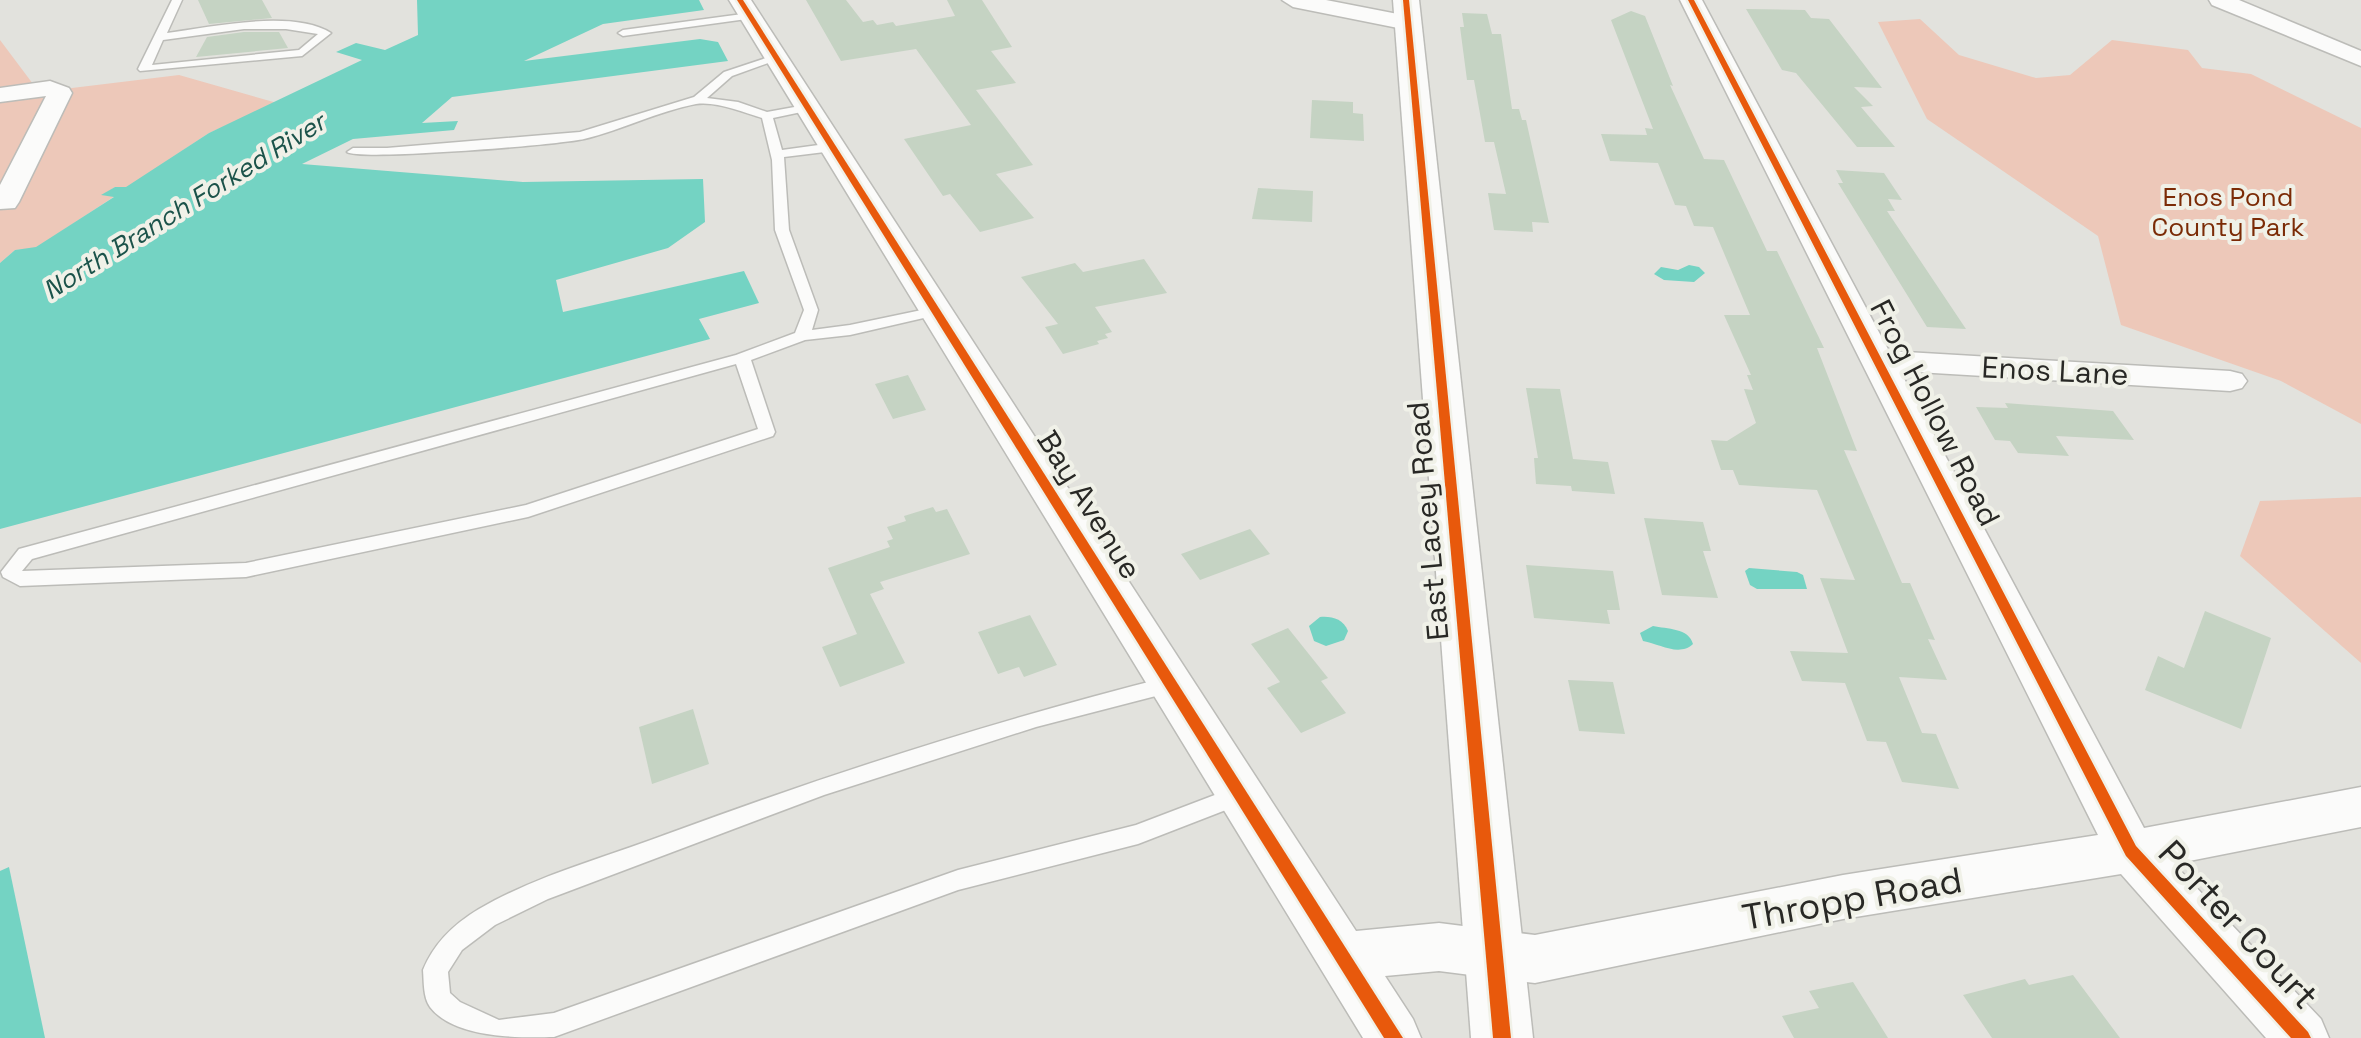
<svg xmlns="http://www.w3.org/2000/svg" width="2361" height="1038" viewBox="0 0 2361 1038" font-family="'Space Grotesk',sans-serif">
	<style>
		.green { fill: #edc8b9 }
		.water { fill: #74d3c3 }
		.building { fill: #c5d3c3 }
		.lines { fill: none; stroke-linecap: round; stroke-linejoin: round }
		.service-casing { stroke: #bcbcb8; stroke-width: 3 }
		.minor-casing { stroke: #bcbcb8; stroke-width: 3 }
		.tertiary-casing { stroke: #bcbcb8; stroke-width: 3 }
		.service { fill: #fbfbfa; fill-rule: evenodd }
		.minor { fill: #fbfbfa; fill-rule: evenodd }
		.tertiary { fill: #fbfbfa; fill-rule: evenodd }
		.cycleway-casing { stroke: #f0f1e8; stroke-width: 5 }
		.cycleway { fill: #e8590c; fill-rule: evenodd }
		.labels { text-anchor: middle; stroke-width: 8; stroke-linejoin: round; paint-order: stroke }
		.far-park-label { font-size: 26px; fill: #7b2b06; stroke: #f0f1e8 }
		.far-water-label { font-size: 26px; font-style: italic; fill: #1b534a; stroke: #f0f1e8 }
		.street-label { font-size: 30px; fill: #282825; stroke: #f0f1e8 }
		.near-street-label { font-size: 36px; fill: #282825; stroke: #f0f1e8 }
	</style>
	<rect width="100%" height="100%" fill="#e2e2dd"/>
	<g class="green">
		<path d="M1920 19 1959 55 2036 78 2070 75 2112 40 2188 50 2202 68 2251 74 2361 128V424L2281 381 2121 325 2098 236 1927 119 1878 22Z"/>
		<path d="M0 40 39 92 179 75 277 103 209 133 126 188 115 187 103 195 115 196 36 248 15 250 0 263Z"/>
		<path d="M2361 497V663L2240 556 2260 501Z"/>
	</g>
	<g class="water">
		<path d="M417 0H699L704 10 603 24 524 61 700 39 718 42 728 61 452 97 422 123 458 121 454 130 353 139 302 164 523 182 703 179 705 222 668 248 556 280 563 312 744 271 759 303 699 319 710 339 0 529V263L15 250 36 247 114 197 101 195 115 187H126L209 133 362 60 336 52 356 43 385 50 418 35Z"/>
		<path d="M1689 265 1699 267 1705 273 1694 282 1664 280 1654 274 1661 267 1678 270Z"/>
		<path d="M1749 568 1797 572 1803 575 1807 589H1757L1750 585 1745 571Z"/>
		<path d="M1320 617C1332 616 1343 619 1348 631L1344 640 1326 646 1314 641 1309 626Z"/>
		<path d="M1653 626C1667 629 1689 628 1693 644 1679 657 1660 644 1643 641L1640 633Z"/>
		<path d="M9 867 45 1038H0V871Z"/>
	</g>
	<g class="building">
		<path d="M198 0H262L272 18 209 24Z"/>
		<path d="M806 0H846L863 22 873 20 877 25 893 22 896 26 955 16 947 0H982L1012 47 991 51 1016 83 976 90 1033 165 996 174 1034 218 980 232 950 194 943 196 904 139 971 125 916 49 841 61Z"/>
		<path d="M1746 9 1805 10 1811 18 1829 19 1882 88 1854 87 1873 106 1861 107 1895 147H1857L1796 73 1782 70Z"/>
		<path d="M1631 11 1645 16 1673 86 1670 85 1704 159 1724 160 1767 251H1777L1824 348H1817L1857 451 1844 450 1902 583H1910L1935 640 1928 639 1947 680 1899 677 1922 733 1936 734 1959 789 1902 782 1886 742 1867 741 1845 683 1802 681 1790 651 1848 653 1820 578 1855 580 1817 490 1739 485 1733 470H1721L1711 440 1727 441 1756 423 1744 389 1753 390 1747 375H1751L1724 315H1750L1713 227 1694 226 1686 206 1675 205 1658 163 1610 161 1601 134 1647 135 1645 128 1653 129 1611 20Z"/>
		<path d="M1462 13 1487 14 1492 34H1501L1512 109H1519L1522 120H1526L1549 223 1532 222 1533 232 1494 230 1488 193 1506 194 1494 142H1485L1474 80H1467L1460 27H1464Z"/>
		<path d="M244 32H279L288 48 196 57 207 37Z"/>
		<path d="M1312 100 1353 102V113L1363 114 1364 141 1310 138Z"/>
		<path d="M1836 170 1884 173 1902 200 1888 199 1895 211H1887L1966 329 1927 327 1838 183H1843Z"/>
		<path d="M1258 188 1313 191 1312 222 1252 219Z"/>
		<path d="M1144 259 1167 293 1095 307 1112 332 1105 334 1108 338 1097 341 1099 344 1063 354 1045 327 1058 324 1021 277 1075 263 1083 272Z"/>
		<path d="M908 375 926 410 893 419 875 384Z"/>
		<path d="M1526 388 1560 389 1573 459 1608 462 1615 494 1572 491 1571 486 1536 484 1534 458H1538Z"/>
		<path d="M2005 403 2113 411 2134 440 2056 436 2069 456 2018 453 2010 441 1995 440 1976 407 2008 408Z"/>
		<path d="M933 507 936 512 947 509 970 554 880 582 884 589 870 594 905 663 840 687 822 647 857 634 828 568 890 547 887 541 893 539 887 527 906 521 904 516Z"/>
		<path d="M1644 518 1703 522 1711 551H1703L1718 598 1662 595Z"/>
		<path d="M1250 529 1270 554 1200 580 1181 554Z"/>
		<path d="M1526 565 1613 571 1620 610H1607L1610 624 1534 618Z"/>
		<path d="M2205 611 2271 638 2241 729 2145 690 2158 656 2184 668Z"/>
		<path d="M1030 615 1057 665 1024 677 1019 667 998 674 978 632Z"/>
		<path d="M1288 628 1328 678 1321 681 1346 713 1301 733 1267 688 1280 682 1251 644Z"/>
		<path d="M1568 680 1613 682 1625 734 1579 731Z"/>
		<path d="M693 709 709 764 652 784 639 727Z"/>
		<path d="M2073 975 2120 1038H1992L1963 995 2025 979 2029 985Z"/>
		<path d="M1853 982 1888 1038H1794L1782 1016 1819 1008 1809 991Z"/>
	</g>
	<g class="lines">
		<defs>
			<g id="service">
				<path d="M172 0H182L167 33C211 27 292 9 331 33L302 56 140 71 138 69ZM244 29H286L318 34 299 50 152 65 163 40Z"/>
				<path d="M750 13 754 14V18L623 36 618 33 623 30Z"/>
				<path d="M772 56 782 58 732 76 707 98 738 102 767 112 811 104V110L773 118 782 150 833 143 839 147 833 151 784 157 789 230 818 310 812 330 850 325 936 307 943 311 941 314 850 335 805 340 751 360 775 432 773 436 528 517 246 577 20 586 3 577 1 572 19 549 736 355 795 333 804 310 775 230 772 160 762 118C742 112 716 101 696 104 658 111 622 130 584 139 558 145 360 161 347 152L353 148H387L580 132 694 97 724 72ZM736 364 758 429 526 505 246 563 22 571 32 559Z"/>
				<path d="M1172 676 1179 678 1182 684 1179 690 1036 727 824 795 548 899 495 925 462 950 448 972 450 993 460 1002 499 1020 554 1013 958 870 1136 825 1241 785 1249 787 1252 794 1249 801 1138 844 958 890 554 1037C516 1038 454 1038 430 1007 423 997 424 982 423 970 434 943 454 924 479 909 537 875 607 857 670 833 835 772 1001 719 1172 676Z"/>
			</g>
			<g id="minor">
				<path d="M729 0H751L1356 931 1439 923 1535 935 1843 875 2098 835 1680 0H1702L1889 351 2230 371 2242 374 2247 381 2242 388 2230 391 1900 371 2144 828 2361 787V827L2174 864 2321 1019 2329 1038H2266L2121 874 1843 919 1535 983 1439 971 1385 976 1413 1019 1421 1038H1363Z"/>
				<path d="M1282 0H1326L1408 16 1419 23 1408 30 1293 7Z"/>
				<path d="M2209 0H2239L2361 51V66L2212 5Z"/>
				<path d="M50 81 69 88 72 93 19 202 15 208 0 209V185L46 96 0 102V88Z"/>
			</g>
			<path id="tertiary" d="M1393 0H1419L1533 1038H1471Z"/>
		</defs>
		<use href="#service" class="service-casing"/>
		<use href="#minor" class="minor-casing"/>
		<use href="#tertiary" class="tertiary-casing"/>
		<use href="#service" class="service"/>
		<use href="#minor" class="minor"/>
		<use href="#tertiary" class="tertiary"/>
		<defs>
			<g id="cycleway">
				<path d="M737 0H743L1403 1038H1384Z"/>
				<path d="M1403 0H1409L1511 1038H1493Z"/>
				<path d="M1688 0H1694L2136 846 2308 1032 2311 1038H2291L2126 856Z"/>
			</g>
		</defs>
		<use href="#cycleway" class="cycleway-casing"/>
		<use href="#cycleway" class="cycleway"/>
	</g>
	<g class="labels">
		<g class="far-park-label">
			<text x="2228" y="206">Enos Pond<tspan x="2228" dy="30">County Park</tspan></text>
		</g>
		<g class="far-water-label">
			<text transform="translate(184 206) rotate(-32)" y="9">North Branch Forked River</text>
		</g>
		<g class="street-label">
			<text transform="translate(2055 371) rotate(3)" y="10">Enos Lane</text>
			<text transform="translate(1935 413) rotate(63)" y="10">Frog Hollow Road</text>
			<text transform="translate(1089 505) rotate(58)" y="10">Bay Avenue</text>
			<text transform="translate(1428 521) rotate(-95)" y="10">East Lacey Road</text>
		</g>
		<g class="near-street-label">
			<text transform="translate(1852 898) rotate(-10)" y="13">Thropp Road</text>
			<text transform="translate(2239 924) rotate(47)" y="13">Porter Court</text>
		</g>
	</g>
</svg>
